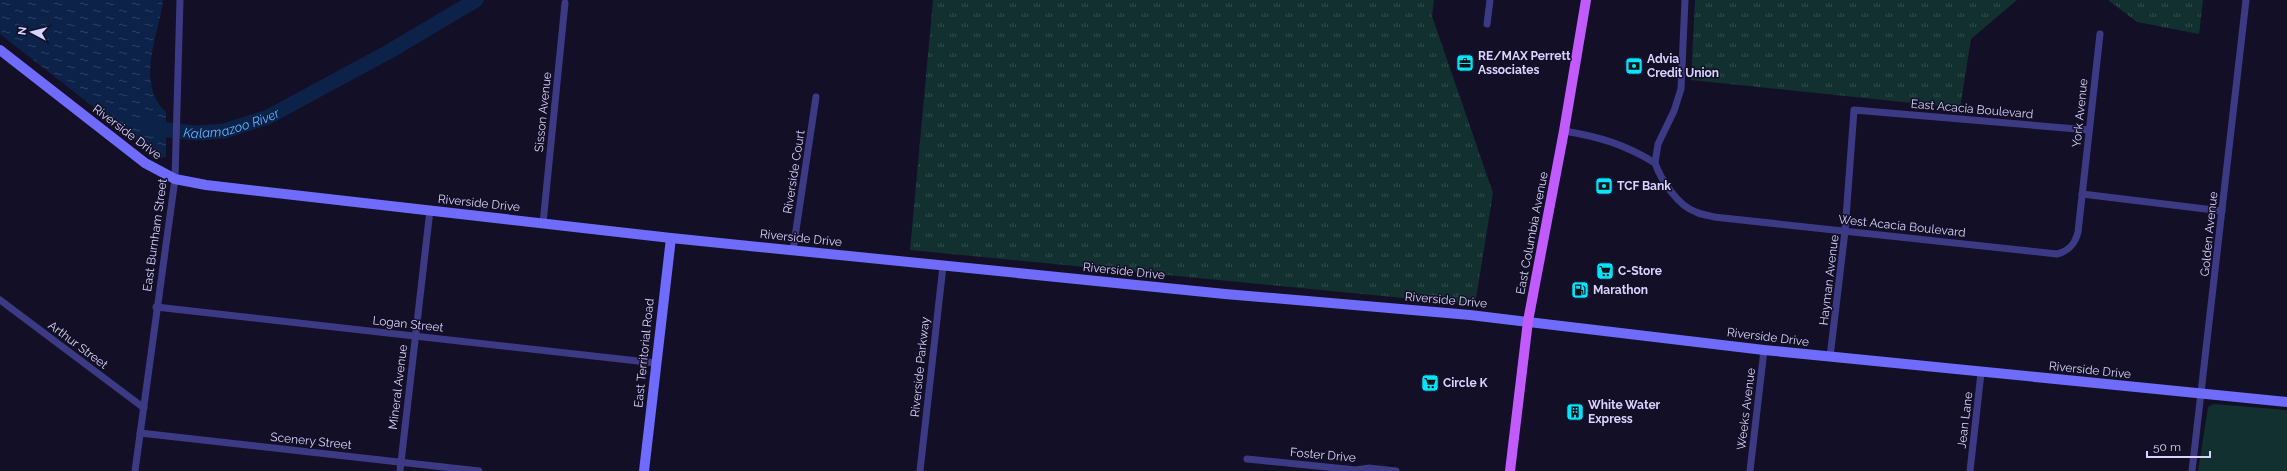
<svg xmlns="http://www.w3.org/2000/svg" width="2287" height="471" viewBox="0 0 2287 471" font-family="Raleway,sans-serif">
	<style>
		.grass { fill: url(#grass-tufts) }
		.green { fill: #12302f }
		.water { fill: url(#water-ripples) }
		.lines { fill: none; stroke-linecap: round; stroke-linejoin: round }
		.river { stroke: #0c2248; stroke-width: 15 }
		.street { stroke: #3d3a85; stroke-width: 7 }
		.secondary { stroke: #6f6bff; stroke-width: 10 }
		.primary { stroke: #c25bff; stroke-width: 10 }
		.labels { text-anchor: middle; stroke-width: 3; stroke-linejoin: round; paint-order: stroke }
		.poi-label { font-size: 12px; font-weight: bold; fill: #d9d4ff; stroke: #130f26; text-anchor: start }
		.street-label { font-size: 12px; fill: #d9d4ff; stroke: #130f26 }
		.water-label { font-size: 13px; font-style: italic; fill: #62b6ff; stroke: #130f26 }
	</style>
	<defs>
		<pattern id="grass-tufts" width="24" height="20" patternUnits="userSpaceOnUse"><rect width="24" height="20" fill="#12302f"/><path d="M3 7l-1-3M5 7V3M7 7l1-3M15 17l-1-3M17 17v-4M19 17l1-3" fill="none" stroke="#344d4e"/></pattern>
		<pattern id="water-ripples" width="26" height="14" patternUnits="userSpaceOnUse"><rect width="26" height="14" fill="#0c2248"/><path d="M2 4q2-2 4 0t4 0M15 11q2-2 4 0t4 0" fill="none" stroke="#2f4163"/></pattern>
	</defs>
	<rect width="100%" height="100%" fill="#130f26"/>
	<g class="grass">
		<path d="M933 0H1434L1432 16 1493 193 1475 305 910 250Z"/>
		<path d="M1695 0H2017L1971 39 1960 108 1691 80Z"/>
		<path d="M2108 0H2203L2199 34 2137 22Z"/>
	</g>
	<path class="green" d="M2214 404 2287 410V471H2198L2208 407Z"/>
	<path class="water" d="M0 0H163C159 35 135 82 166 112V157L158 158 151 152 0 34Z"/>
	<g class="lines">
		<path class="river" id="s1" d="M147 125 151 128 195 133 224 131 268 117 390 51 476 0"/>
		<g class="street">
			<path d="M1487 24 1490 0"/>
			<path d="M1564 131C1600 137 1624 144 1655 163 1661 180 1678 206 1696 212 1702 215 1708 215 1714 217L2057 254C2069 251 2075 244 2078 232L2100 34"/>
			<path d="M1655 163 1658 144 1674 111 1681 89 1685 0"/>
			<path d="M2082 194 2222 211"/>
			<path d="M543 223 565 3"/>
			<path d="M793 250 816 97"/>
			<path d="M0 300 144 408"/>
			<path d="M156 307 656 363"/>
			<path d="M1830 357 1845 231 1854 110 2089 130"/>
			<path d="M140 433 479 471"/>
			<path d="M1247 459 1356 470 1369 468 1396 471"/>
			<path d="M135 471 175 179 180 0"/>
			<path d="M400 471 430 210"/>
			<path d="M920 471 943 266"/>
			<path d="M1750 471 1764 350"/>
			<path d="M1970 471 1981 373"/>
			<path d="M2192 471 2246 0"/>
		</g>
		<g class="secondary">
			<path d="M0 50 145 163 175 179 206 185 671 238 1225 294 1470 315 1764 350 2287 402"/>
			<path d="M644 471 671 238"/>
		</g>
		<path class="primary" d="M1510 471 1528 321 1564 131 1586 0"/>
	</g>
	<defs>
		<symbol id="office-square" viewBox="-11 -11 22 22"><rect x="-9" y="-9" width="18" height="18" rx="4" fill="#00e5ff" stroke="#130f26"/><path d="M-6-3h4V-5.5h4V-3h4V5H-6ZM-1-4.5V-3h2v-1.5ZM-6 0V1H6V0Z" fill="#111"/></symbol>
		<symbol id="bank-square" viewBox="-11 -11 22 22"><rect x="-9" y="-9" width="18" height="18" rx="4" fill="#00e5ff" stroke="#130f26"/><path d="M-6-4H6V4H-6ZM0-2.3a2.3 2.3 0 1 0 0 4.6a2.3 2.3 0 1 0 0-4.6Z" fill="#111"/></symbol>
		<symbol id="supermarket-square" viewBox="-11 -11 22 22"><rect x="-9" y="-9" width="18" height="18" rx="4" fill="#00e5ff" stroke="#130f26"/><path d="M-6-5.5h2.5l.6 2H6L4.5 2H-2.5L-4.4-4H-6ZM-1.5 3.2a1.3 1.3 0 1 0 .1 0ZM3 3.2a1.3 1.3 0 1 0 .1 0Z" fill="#111"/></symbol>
		<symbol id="fuel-square" viewBox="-11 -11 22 22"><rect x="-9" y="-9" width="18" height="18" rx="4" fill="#00e5ff" stroke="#130f26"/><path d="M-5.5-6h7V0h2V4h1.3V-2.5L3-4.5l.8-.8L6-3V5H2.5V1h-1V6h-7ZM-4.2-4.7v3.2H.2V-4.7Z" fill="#111"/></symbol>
		<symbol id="building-square" viewBox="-11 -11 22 22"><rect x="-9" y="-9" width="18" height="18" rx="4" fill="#00e5ff" stroke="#130f26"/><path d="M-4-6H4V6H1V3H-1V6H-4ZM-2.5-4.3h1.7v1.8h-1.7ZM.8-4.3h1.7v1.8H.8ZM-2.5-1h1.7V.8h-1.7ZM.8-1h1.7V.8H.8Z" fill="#111"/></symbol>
	</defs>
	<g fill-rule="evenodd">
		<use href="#office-square" x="1455" y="53" width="20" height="20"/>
		<use href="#bank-square" x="1624" y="56" width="20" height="20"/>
		<use href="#bank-square" x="1594" y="176" width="20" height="20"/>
		<use href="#supermarket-square" x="1595" y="261" width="20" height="20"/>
		<use href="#fuel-square" x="1570" y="280" width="20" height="20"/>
		<use href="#supermarket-square" x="1420" y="373" width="20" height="20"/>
		<use href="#building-square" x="1565" y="402" width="20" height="20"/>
	</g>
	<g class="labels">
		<g class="poi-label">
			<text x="1478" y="60">RE/MAX Perrett<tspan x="1478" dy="14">Associates</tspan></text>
			<text x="1647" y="63">Advia<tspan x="1647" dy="14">Credit Union</tspan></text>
			<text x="1617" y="190">TCF Bank</text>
			<text x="1618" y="275">C-Store</text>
			<text x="1593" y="294">Marathon</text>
			<text x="1443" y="387">Circle K</text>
			<text x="1588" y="409">White Water<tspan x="1588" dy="14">Express</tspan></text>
		</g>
		<g class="street-label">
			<text transform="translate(1972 109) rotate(5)" y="4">East Acacia Boulevard</text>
			<text transform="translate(543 112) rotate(-84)" y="4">Sisson Avenue</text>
			<text transform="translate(2080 113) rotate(-84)" y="4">York Avenue</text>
			<text transform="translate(127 132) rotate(37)" y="4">Riverside Drive</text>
			<text transform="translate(794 172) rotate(-81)" y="4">Riverside Court</text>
			<text transform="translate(479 203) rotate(6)" y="4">Riverside Drive</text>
			<text transform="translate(1902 226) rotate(6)" y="4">West Acacia Boulevard</text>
			<text transform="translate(1532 233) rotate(-79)" y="4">East Columbia Avenue</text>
			<text transform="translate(2209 234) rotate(-84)" y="4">Golden Avenue</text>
			<text transform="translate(155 235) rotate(-82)" y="4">East Burnham Street</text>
			<text transform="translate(801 238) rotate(6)" y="4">Riverside Drive</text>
			<text transform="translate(1124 271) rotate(6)" y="4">Riverside Drive</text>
			<text transform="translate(1829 280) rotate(-83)" y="4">Hayman Avenue</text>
			<text transform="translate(1446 300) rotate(5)" y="4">Riverside Drive</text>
			<text transform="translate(408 324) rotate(6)" y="4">Logan Street</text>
			<text transform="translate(1768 337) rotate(7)" y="4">Riverside Drive</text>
			<text transform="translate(78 345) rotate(37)" y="4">Arthur Street</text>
			<text transform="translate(644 353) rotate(-84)" y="4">East Territorial Road</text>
			<text transform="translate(920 367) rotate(-84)" y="4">Riverside Parkway</text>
			<text transform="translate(2090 370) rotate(6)" y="4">Riverside Drive</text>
			<text transform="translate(398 387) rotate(-83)" y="4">Mineral Avenue</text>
			<text transform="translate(1746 409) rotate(-83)" y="4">Weeks Avenue</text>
			<text transform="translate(1965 420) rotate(-83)" y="4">Jean Lane</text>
			<text transform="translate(311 441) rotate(6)" y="4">Scenery Street</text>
			<text transform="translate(1323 455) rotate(5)" y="4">Foster Drive</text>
		</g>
		<g class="water-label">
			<text dy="5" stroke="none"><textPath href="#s1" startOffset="87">Kalamazoo River</textPath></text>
		</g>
	</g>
	<g transform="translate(32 32) rotate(277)" stroke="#130f26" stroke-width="3" paint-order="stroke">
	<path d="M0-3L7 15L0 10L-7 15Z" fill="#d9d4ff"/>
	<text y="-6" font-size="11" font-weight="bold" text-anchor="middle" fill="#d9d4ff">N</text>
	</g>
	<path d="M2147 451v6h63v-6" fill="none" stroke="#d9d4ff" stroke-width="2"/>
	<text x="2153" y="451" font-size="12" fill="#d9d4ff" stroke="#130f26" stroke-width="3" paint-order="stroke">50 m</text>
</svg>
